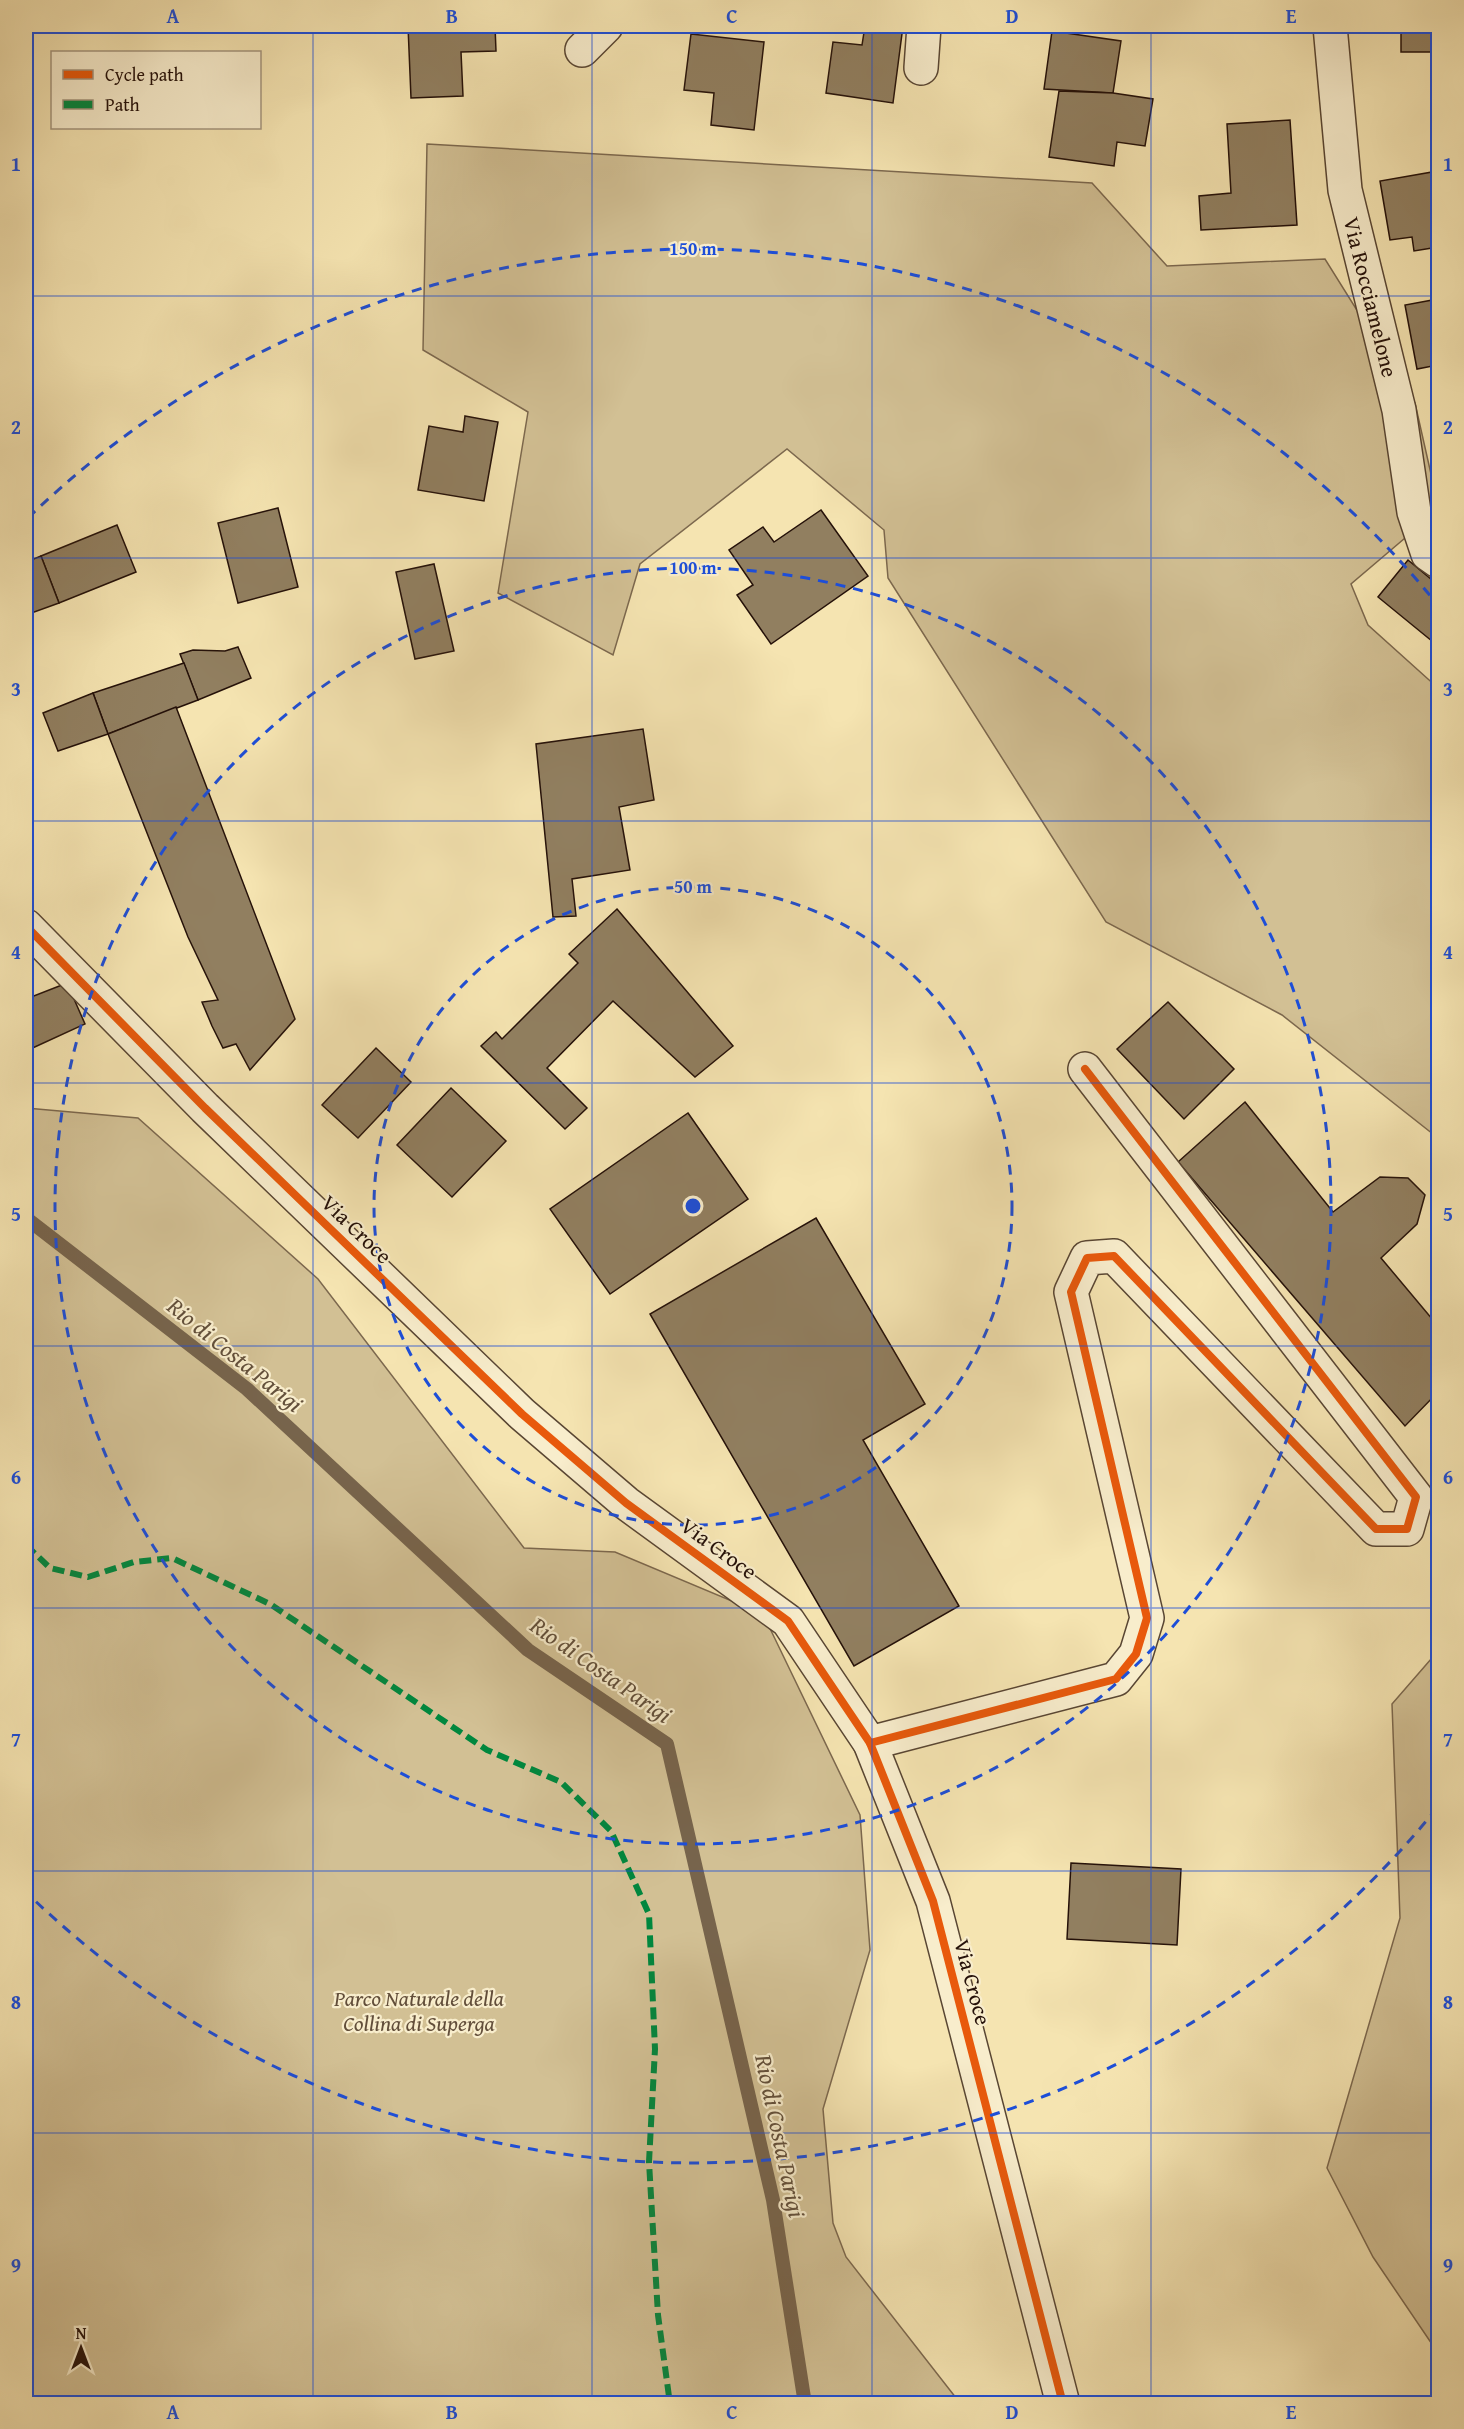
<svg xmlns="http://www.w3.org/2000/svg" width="1464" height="2429" viewBox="0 0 1464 2429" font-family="'Gentium Book Plus',serif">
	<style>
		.green { fill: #d2c094; stroke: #7c684e; stroke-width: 1.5 }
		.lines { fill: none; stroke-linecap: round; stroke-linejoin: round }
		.stream { stroke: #77644c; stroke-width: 14 }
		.building { fill: #917f60; stroke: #251109; stroke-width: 1.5 }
		.minor-casing { stroke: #594633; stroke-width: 36 }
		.minor { stroke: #f8edcc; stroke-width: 33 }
		.quiet { stroke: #00873e; stroke-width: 6; stroke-dasharray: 12 6; stroke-linecap: butt }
		.cycleway-casing { stroke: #f8edcc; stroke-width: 11 }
		.cycleway { stroke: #e8590c; stroke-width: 8 }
		.grid { fill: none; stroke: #1d4ed8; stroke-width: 1.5; stroke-opacity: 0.55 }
		.ring { fill: none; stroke: #1d4ed8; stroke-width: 3; stroke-dasharray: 10 8 }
		.labels { text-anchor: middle; stroke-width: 4.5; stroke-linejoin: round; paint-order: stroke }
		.street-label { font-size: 22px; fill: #251109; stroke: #f8edcc }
		.park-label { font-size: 22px; font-style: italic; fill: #624e3a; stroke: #f8edcc }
		.water-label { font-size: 24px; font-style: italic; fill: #63503b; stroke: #f8edcc }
		.centre { fill: #1d4ed8; stroke: #f8edcc; stroke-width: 3 }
		.ring-label { font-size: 18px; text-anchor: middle; font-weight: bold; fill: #1d4ed8; stroke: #f8edcc; stroke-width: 4.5; stroke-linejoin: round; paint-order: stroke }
		.neatline { fill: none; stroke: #1d4ed8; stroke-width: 2 }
		.grid-label { font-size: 20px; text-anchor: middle; font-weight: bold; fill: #1d4ed8 }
	</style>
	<rect width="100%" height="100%" fill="#f5e4b1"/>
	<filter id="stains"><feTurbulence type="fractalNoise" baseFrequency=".00333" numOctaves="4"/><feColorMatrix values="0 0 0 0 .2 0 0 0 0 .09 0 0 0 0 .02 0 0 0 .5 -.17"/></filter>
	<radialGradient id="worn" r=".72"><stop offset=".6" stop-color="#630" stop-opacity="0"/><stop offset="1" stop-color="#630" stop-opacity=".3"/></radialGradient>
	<g class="green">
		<path d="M427 144 1092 183 1167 266 1325 259 1415 403 1438 505V510L1351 584 1368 625 1438 688V1138L1282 1015 1106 922 888 578 884 530 787 449 640 564 613 655 498 593 528 412 423 350Z"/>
		<path d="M26 1108 138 1118 318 1279 524 1548 615 1552 763 1614 860 1815 870 1950 823 2109 833 2223 846 2257 960 2403H26Z"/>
		<path d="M1438 1651V2353L1373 2257 1327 2168 1400 1918 1392 1704Z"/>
	</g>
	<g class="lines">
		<path class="stream" d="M26 1218 247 1389 528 1650 667 1744 773 2200 805 2404"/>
	</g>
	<g class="building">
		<path d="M256 26H279L259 33Z"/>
		<path d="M408 26H495L496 51 461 52 463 96 411 98Z"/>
		<path d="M865 26H903L893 103 826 93 833 42 862 45Z"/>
		<rect x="1401" y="26" width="37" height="26"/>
		<path d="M1052 31 1121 41 1113 93 1044 89Z"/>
		<path d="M691 34 764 42 754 130 711 125 714 93 684 90Z"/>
		<path d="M1059 91 1113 93 1153 99 1145 146 1117 142 1114 166 1049 157Z"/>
		<path d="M1290 120 1297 225 1201 230 1199 196 1231 193 1227 124Z"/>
		<path d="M1438 171V247L1414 251 1412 237 1390 240 1380 181Z"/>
		<path d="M1438 299V365L1417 369 1405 305Z"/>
		<path d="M465 416 498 422 484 501 418 490 429 426 463 432Z"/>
		<path d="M278 508 298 587 238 603 218 523Z"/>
		<path d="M821 510 868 576 771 644 737 595 753 585 729 550 763 527 774 542Z"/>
		<path d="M117 525 136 572 59 603 41 556Z"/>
		<path d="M41 556 59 603 26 615V562Z"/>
		<path d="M1408 560 1438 585V646L1378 597Z"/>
		<path d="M434 564 454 651 415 659 396 572Z"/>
		<path d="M238 647 251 678 198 700 180 654 193 650 225 651Z"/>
		<path d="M184 663 198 700 108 734 93 693Z"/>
		<path d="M93 693 108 734 58 751 43 713Z"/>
		<path d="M176 707 295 1019 250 1070 236 1044 223 1048 212 1026 202 1002 218 1000 188 937 108 734Z"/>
		<path d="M643 729 654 800 619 807 630 870 572 879 576 916 553 917 536 744Z"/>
		<path d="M617 909 733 1046 695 1077 613 1001 547 1068 587 1108 565 1129 481 1046 496 1032 502 1039 578 963 569 954Z"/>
		<path d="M67 983 85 1024 26 1051V999Z"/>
		<path d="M1168 1002 1234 1069 1184 1119 1117 1049Z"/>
		<path d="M376 1048 411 1082 358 1138 322 1105Z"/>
		<path d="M451 1088 506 1141 452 1197 397 1145Z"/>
		<path d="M1245 1102 1333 1212 1380 1177 1408 1178 1425 1195 1417 1224 1381 1258 1438 1326V1392L1405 1426 1178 1162Z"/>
		<path d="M688 1113 748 1199 610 1294 550 1209Z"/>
		<path d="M816 1218 925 1404 863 1440 959 1606 854 1666 650 1314Z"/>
		<path d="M1071 1863 1181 1869 1177 1945 1067 1939Z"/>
	</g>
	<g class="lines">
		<defs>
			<g id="minor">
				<path d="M1330 26 1345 190 1399 410 1414 512 1428 554 1438 561"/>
				<path d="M582 50 606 26"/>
				<path d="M921 68 924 26"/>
				<path d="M26 926 205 1108 522 1414 626 1503 788 1621 870 1743 933 1901 1063 2404"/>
				<path d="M870 1743 1116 1679 1136 1654 1147 1618 1071 1292 1087 1258 1114 1256 1376 1529H1407L1416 1497 1085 1069"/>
			</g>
		</defs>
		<use href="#minor" class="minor-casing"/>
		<use href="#minor" class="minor"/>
		<path class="quiet" d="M26 1545 50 1568 88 1577 134 1562 172 1558 270 1604 487 1750 561 1782 611 1831 649 1914 655 2049 649 2162 658 2315 670 2404"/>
		<defs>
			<g id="cycleway">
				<path d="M26 926 205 1108 522 1414 626 1503 788 1621 870 1743 933 1901 1063 2404"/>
				<path d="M870 1743 1116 1679 1136 1654 1147 1618 1071 1292 1087 1258 1114 1256 1376 1529H1407L1416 1497 1085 1069"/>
			</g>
		</defs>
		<use href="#cycleway" class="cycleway-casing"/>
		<use href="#cycleway" class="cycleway"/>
	</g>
	<path class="grid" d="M313 26V2404M592 26V2404M872 26V2404M1151 26V2404M26 296H1438M26 558H1438M26 821H1438M26 1083H1438M26 1346H1438M26 1608H1438M26 1871H1438M26 2133H1438"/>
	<g class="ring">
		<circle cx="693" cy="1206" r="319"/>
		<circle cx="693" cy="1206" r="638"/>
		<path d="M1437 1808A957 957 0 0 1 28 1894M28 518A957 957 0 0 1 1437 604"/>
	</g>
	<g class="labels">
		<g class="street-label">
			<text transform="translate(1371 297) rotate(76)" y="8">Via Rocciamelone</text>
			<text transform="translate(357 1229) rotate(44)" y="8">Via Croce</text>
			<text transform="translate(719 1548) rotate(36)" y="8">Via Croce</text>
			<text transform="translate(973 1982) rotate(75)" y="8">Via Croce</text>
		</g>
		<g class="park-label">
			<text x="419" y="2006">Parco Naturale della<tspan x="419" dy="25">Collina di Superga</tspan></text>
		</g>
		<g class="water-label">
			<text transform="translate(235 1355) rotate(39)" y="8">Rio di Costa Parigi</text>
			<text transform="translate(601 1670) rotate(35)" y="8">Rio di Costa Parigi</text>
			<text transform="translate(780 2136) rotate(78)" y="8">Rio di Costa Parigi</text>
		</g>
	</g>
	<circle cx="693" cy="1206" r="9" class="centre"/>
	<g class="ring-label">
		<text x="693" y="255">150 m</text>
		<text x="693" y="574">100 m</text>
		<text x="693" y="893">50 m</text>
	</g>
	<rect width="1464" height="2429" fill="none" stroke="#f5e4b1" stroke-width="66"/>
	<rect x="51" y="51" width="210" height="78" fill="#f8edcc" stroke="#a4957e" stroke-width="1.5"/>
	<rect x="63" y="70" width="30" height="9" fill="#e8590c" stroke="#a4957e" stroke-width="1.5"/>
	<text x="105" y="81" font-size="18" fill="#251109">Cycle path</text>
	<rect x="63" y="100" width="30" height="9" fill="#00873e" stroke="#a4957e" stroke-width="1.5"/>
	<text x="105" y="111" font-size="18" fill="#251109">Path</text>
	<g transform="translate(81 2348)" stroke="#f8edcc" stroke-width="4.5" paint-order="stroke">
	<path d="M0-4.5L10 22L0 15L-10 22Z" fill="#251109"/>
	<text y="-9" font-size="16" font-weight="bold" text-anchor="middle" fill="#251109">N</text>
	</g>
	<rect x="33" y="33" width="1398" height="2363" class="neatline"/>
	<g class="grid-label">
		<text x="173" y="23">A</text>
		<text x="452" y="23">B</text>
		<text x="732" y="23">C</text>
		<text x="1012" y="23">D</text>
		<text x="1291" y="23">E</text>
		<text x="16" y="171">1</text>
		<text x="1448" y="171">1</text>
		<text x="16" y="434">2</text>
		<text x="1448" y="434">2</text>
		<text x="16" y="696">3</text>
		<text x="1448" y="696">3</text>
		<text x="16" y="959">4</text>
		<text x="1448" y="959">4</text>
		<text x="16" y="1221">5</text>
		<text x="1448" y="1221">5</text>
		<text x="16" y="1484">6</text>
		<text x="1448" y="1484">6</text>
		<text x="16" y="1746">7</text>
		<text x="1448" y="1746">7</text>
		<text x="16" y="2009">8</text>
		<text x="1448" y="2009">8</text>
		<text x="16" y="2272">9</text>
		<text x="1448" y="2272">9</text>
		<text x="173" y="2419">A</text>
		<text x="452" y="2419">B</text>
		<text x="732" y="2419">C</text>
		<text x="1012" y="2419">D</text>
		<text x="1291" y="2419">E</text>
	</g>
	<rect width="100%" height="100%" filter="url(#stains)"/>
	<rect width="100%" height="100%" fill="url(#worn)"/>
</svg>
